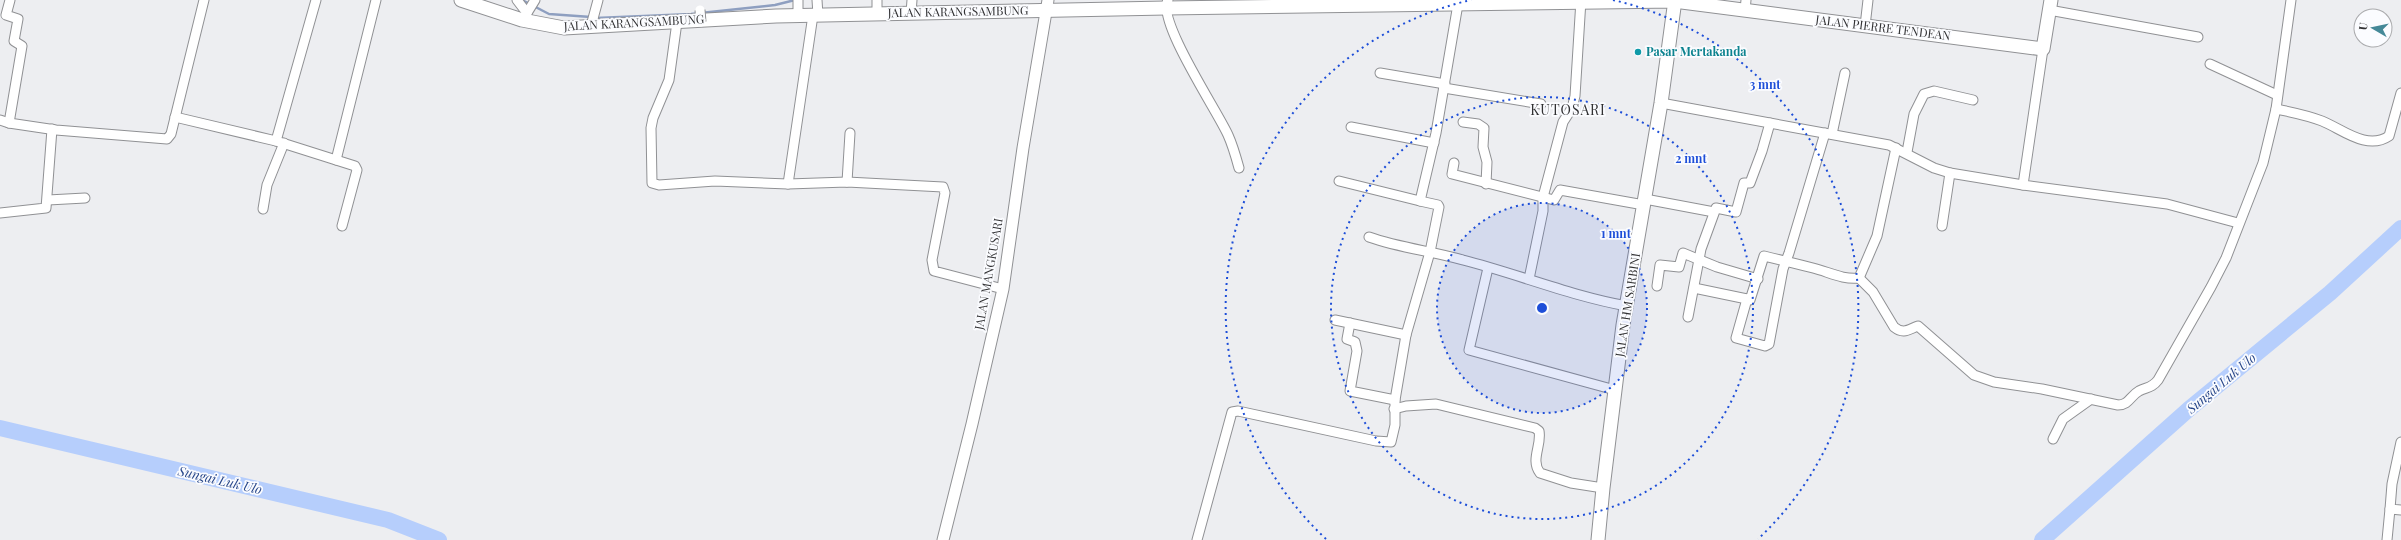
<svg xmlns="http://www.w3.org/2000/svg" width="2401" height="540" viewBox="0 0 2401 540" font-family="'Playfair Display',serif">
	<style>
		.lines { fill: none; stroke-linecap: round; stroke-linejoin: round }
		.stream { stroke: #8e9fc0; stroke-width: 2.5 }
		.river { stroke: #b6cefc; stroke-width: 16 }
		.minor-casing { stroke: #909194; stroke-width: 11 }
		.tertiary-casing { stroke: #909194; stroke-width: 13 }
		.secondary-casing { stroke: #909194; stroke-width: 15 }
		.minor { stroke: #fff; stroke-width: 9 }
		.tertiary { stroke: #fff; stroke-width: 11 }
		.secondary { stroke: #fff; stroke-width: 13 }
		.minor-bridge-casing { stroke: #909194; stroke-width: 11; stroke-linecap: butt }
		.minor-bridge { stroke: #fff; stroke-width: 9 }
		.ring { fill: none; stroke: #1d4ed8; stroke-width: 2; stroke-dasharray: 2 4 }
		.culture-dot { fill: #0f9aa8; stroke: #fbfcff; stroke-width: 1.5 }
		.labels { text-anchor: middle; stroke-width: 3.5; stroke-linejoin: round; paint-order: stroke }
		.street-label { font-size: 12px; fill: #313133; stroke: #fbfcff }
		.culture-label { font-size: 12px; font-weight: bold; fill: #0d838f; stroke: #fbfcff; text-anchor: start }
		.water-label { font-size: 13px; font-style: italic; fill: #28478a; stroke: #fbfcff }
		.quarter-label { font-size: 14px; letter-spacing: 1px; fill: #313133; stroke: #fbfcff }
		.centre { fill: #1d4ed8; stroke: #fbfcff; stroke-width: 2 }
		.ring-label { font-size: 12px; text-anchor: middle; font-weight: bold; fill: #1d4ed8; stroke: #fbfcff; stroke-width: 3.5; stroke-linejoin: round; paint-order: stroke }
	</style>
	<rect width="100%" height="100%" fill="#edeef1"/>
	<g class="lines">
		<g class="stream">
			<path d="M522 0 549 14 591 17"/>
			<path d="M596 18 691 14 775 5 795 0"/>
		</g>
		<g class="river">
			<path d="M0 428 388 520 439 540"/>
			<path d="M2042 540 2189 409 2330 293 2401 228"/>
		</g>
		<defs>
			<g id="minor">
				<path d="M517 0 527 13 522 20"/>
				<path d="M798 0V16"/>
				<path d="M817 0 818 15"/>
				<path d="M877 0V14"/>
				<path d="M1168 0C1156 20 1218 112 1228 135 1233 146 1236 157 1239 168"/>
				<path d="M1745 10 1746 0"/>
				<path d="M2049 10 2198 37"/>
				<path d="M527 13 535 0"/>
				<path d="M911 13 912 0"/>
				<path d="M677 22 669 80 653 118 651 128 652 183 659 185 715 181 788 184 847 182 943 187 945 193 932 260 934 271 1003 289"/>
				<path d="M591 26 598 0"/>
				<path d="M1865 26 1868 0"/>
				<path d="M2043 49 2023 185 2167 204 2238 223"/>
				<path d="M2210 64 2277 95"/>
				<path d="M1380 73 1445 84"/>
				<path d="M1444 88 1541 104"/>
				<path d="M1661 103 1889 145 1934 168 1950 173 2023 185"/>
				<path d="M2276 109C2291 112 2307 115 2322 121 2342 129 2367 151 2389 136L2401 93"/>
				<path d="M175 117 276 141 355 166 357 170 342 226"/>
				<path d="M0 120 9 123 56 130 167 139 171 134 204 0"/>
				<path d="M1463 122 1478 124 1484 128 1483 147 1487 162 1486 184"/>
				<path d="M9 123 22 46 14 41 18 19 6 15 10 0"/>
				<path d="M1351 127 1434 143"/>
				<path d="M1825 133 1789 253 1783 269 1769 344 1765 346 1736 338 1747 299 1750 300 1764 256C1781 260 1797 264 1813 268 1829 272 1843 280 1859 278L1877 236 1896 148"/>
				<path d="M1832 134 1845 73"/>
				<path d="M276 141 316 0"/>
				<path d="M1907 152 1914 114 1924 94 1934 91 1973 100"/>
				<path d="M336 160 376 0"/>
				<path d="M1454 163 1452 174 1554 200 1560 190 1644 205"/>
				<path d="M1339 181 1420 201"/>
				<path d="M847 182 850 133"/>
				<path d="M788 184 813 15"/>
				<path d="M1645 199 1714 212"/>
				<path d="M48 200 85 198"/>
				<path d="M263 209 267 185 284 143"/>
				<path d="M0 213 46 208 52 129"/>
				<path d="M1942 226 1950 173"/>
				<path d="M1369 237C1400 248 1432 251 1463 260 1518 274 1571 296 1627 306"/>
				<path d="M1488 268 1469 350 1615 390"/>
				<path d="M1859 278 1873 292 1894 327C1904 335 1909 329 1918 326L1974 375 1994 382 2042 389 2118 405C2129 405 2130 396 2139 391 2147 387 2152 388 2158 380L2211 287 2226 258 2263 163 2276 109 2291 0"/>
				<path d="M1529 279 1543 211V197L1563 122 1572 108 1575 96 1581 0"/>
				<path d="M1657 286 1660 265 1679 267 1683 253 1717 267 1758 279"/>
				<path d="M1694 288 1747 299"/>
				<path d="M1688 317 1701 249 1716 208 1736 212 1744 183H1750L1762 151 1770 123"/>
				<path d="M1335 320 1406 335 1430 252 1439 207 1438 205 1420 201 1436 133 1458 4"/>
				<path d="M1350 323 1347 339 1355 342 1357 351 1350 391 1395 400"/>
				<path d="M1394 409 1406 406 1436 404 1535 428 1539 431C1542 445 1530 460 1540 473L1571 483 1603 488"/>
				<path d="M2053 439 2063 419 2091 399"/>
				<path d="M2401 442 2392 484 2390 509 2401 510"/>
				<path d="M1197 540 1232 412 1238 411 1376 441 1391 442 1395 425V400L1406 335"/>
				<path d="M2387 540 2390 509"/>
			</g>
			<path id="tertiary" d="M943 540 972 424 1003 289 1023 148 1048 0"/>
			<g id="secondary">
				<path d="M461 0 522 20 564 28 776 16 1166 8 1674 1 2043 49 2051 0"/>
				<path d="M1598 540 1603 488 1623 325 1661 103 1675 0"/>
			</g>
		</defs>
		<use href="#minor" class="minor-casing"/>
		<use href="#tertiary" class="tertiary-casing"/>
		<use href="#secondary" class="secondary-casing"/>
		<use href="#minor" class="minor"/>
		<use href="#tertiary" class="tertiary"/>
		<use href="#secondary" class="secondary"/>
		<defs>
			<path id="minor-bridge" d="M700 10 701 22"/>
		</defs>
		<use href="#minor-bridge" class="minor-bridge-casing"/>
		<use href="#minor-bridge" class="minor-bridge"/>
	</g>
	<circle cx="1542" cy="308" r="105" fill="#1d4ed8" fill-opacity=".12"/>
	<g class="ring">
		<circle cx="1542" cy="308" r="105"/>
		<circle cx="1542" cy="308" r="211"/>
		<path d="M1326 539A316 316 0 0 1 1471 0M1613 0A316 316 0 0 1 1758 539"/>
	</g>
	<circle class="culture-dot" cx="1638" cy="52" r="4"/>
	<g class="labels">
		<g class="street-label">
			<text transform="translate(958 12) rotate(-1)" y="4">JALAN KARANGSAMBUNG</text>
			<text transform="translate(634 23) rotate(-3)" y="4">JALAN KARANGSAMBUNG</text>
			<text transform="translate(1883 28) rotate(7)" y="4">JALAN PIERRE TENDEAN</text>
			<text transform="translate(989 274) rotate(-80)" y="4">JALAN MANGKUSARI</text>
			<text transform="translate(1628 305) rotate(-81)" y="4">JALAN HM SARBINI</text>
		</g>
		<g class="culture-label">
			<text x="1646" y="56">Pasar Mertakanda</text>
		</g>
		<g class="water-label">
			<text transform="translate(2221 383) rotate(-40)" y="5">Sungai Luk Ulo</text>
			<text transform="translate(220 480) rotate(13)" y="5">Sungai Luk Ulo</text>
		</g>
		<g class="quarter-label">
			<text x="1568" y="115">KUTOSARI</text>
		</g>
	</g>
	<circle cx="1542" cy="308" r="6" class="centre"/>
	<g class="ring-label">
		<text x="1765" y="89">3 mnt</text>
		<text x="1691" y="163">2 mnt</text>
		<text x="1616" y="238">1 mnt</text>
	</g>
	<g transform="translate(2373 28) rotate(279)"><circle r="19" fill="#fbfcff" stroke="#aaabad"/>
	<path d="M0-3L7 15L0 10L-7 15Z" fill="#458998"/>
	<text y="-6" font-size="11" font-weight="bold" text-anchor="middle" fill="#313133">U</text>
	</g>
</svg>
